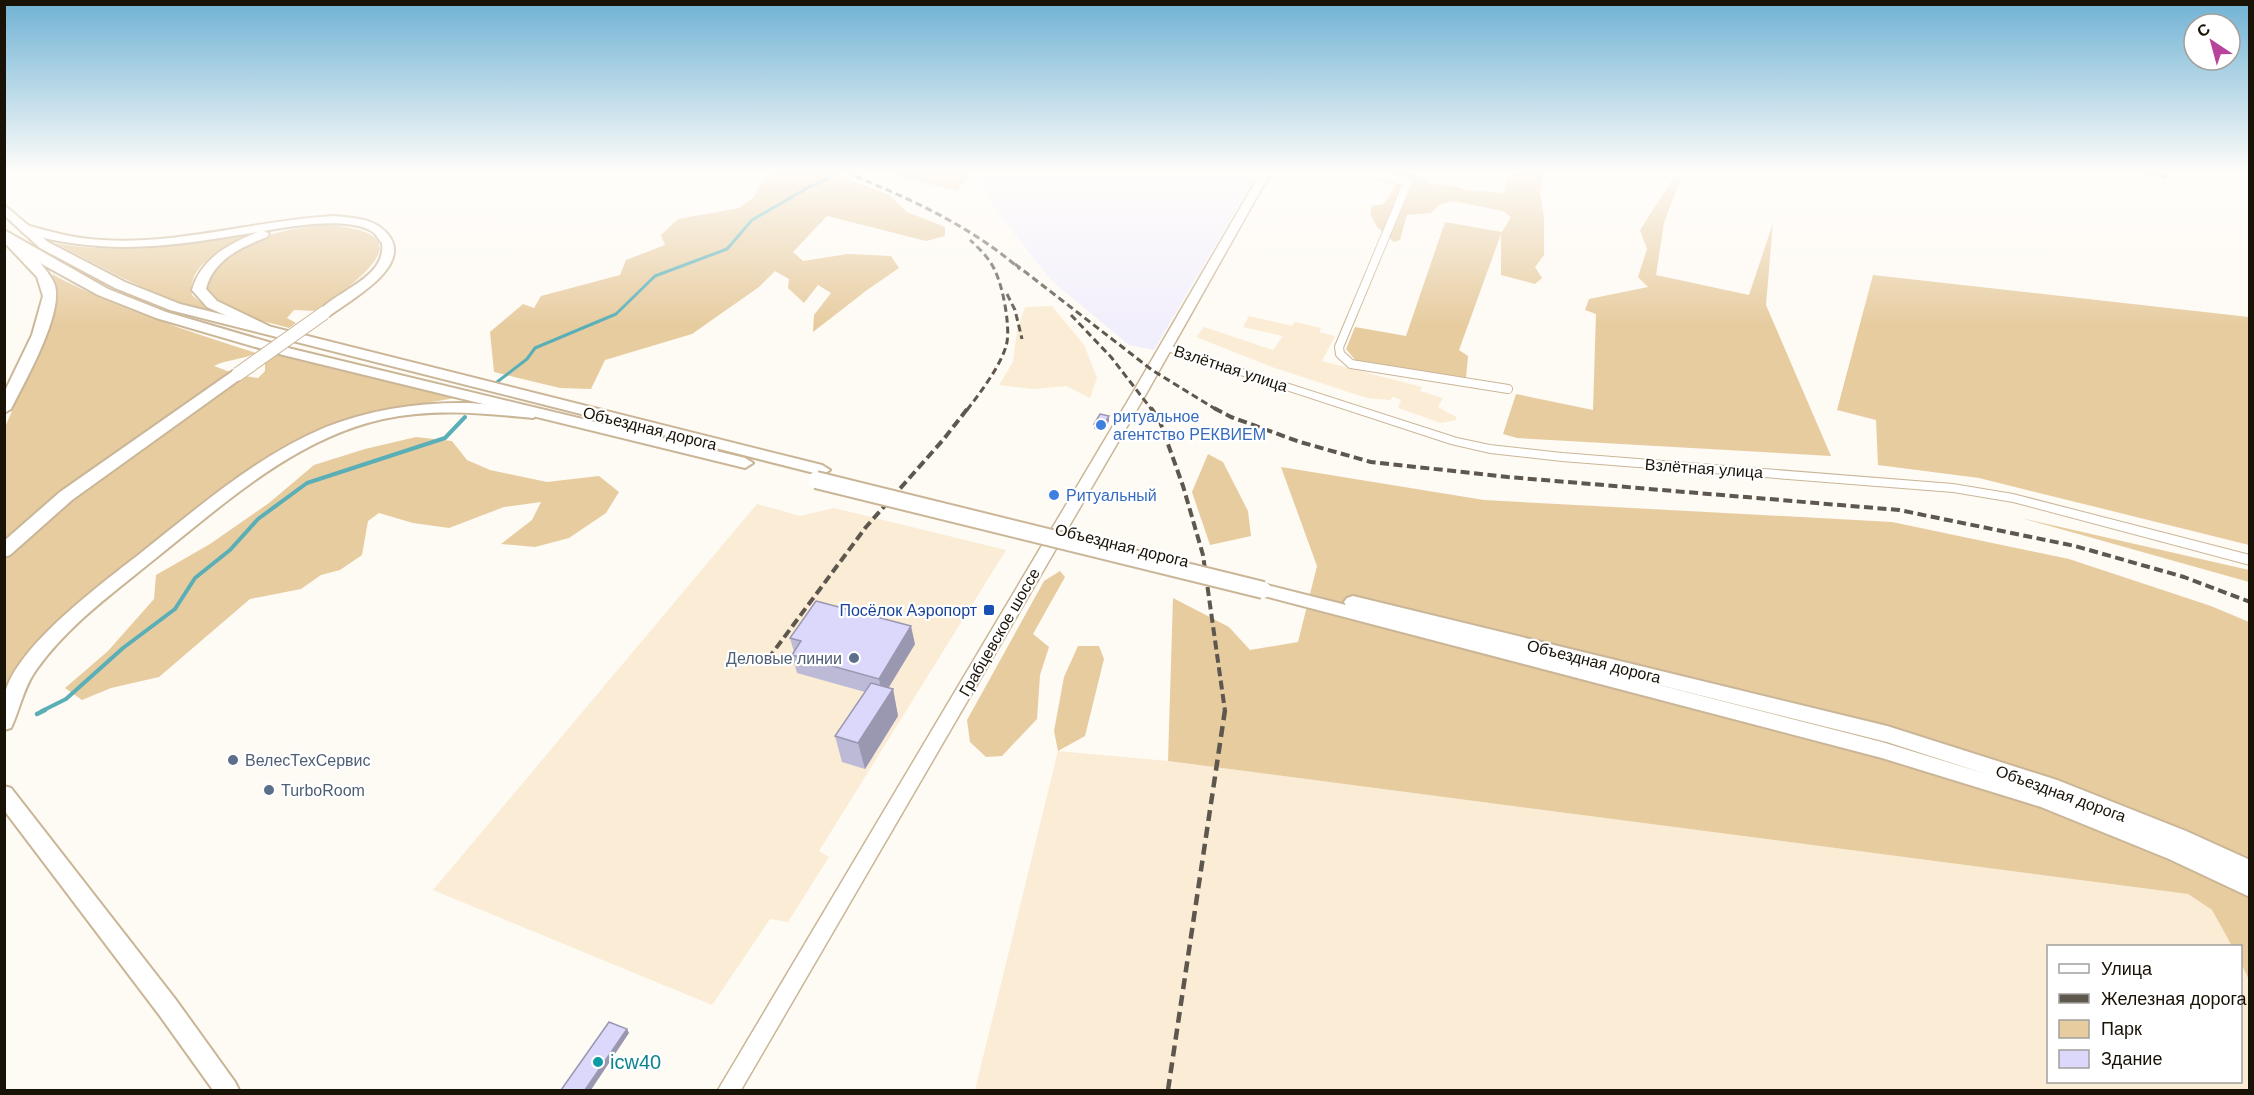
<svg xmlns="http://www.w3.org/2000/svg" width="2254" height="1095" viewBox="0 0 2254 1095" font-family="Helvetica,sans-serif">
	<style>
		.commercial { fill: #f2effc }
		.built { fill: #fbecd5 }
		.green { fill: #e7cca0 }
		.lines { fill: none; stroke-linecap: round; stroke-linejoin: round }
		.stream-far2 { stroke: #5aafb7; stroke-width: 3 }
		.stream-far1 { stroke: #5aafb7; stroke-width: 4 }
		.stream { stroke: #5aafb7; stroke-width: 4.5 }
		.minor-casing { stroke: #cab697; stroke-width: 10 }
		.tertiary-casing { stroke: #cab697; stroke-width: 2 }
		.secondary-casing { stroke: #cab697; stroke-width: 3 }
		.primary-casing { stroke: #cab697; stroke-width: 4 }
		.trunk-casing { stroke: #cab697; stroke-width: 4 }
		.minor { stroke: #fff; stroke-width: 8 }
		.tertiary { fill: #fff; fill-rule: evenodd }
		.secondary { fill: #fff; fill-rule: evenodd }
		.primary { fill: #fff; fill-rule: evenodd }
		.trunk { fill: #fff; fill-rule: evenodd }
		.rail-far2 { stroke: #5d574e; stroke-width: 3; stroke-dasharray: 7 4; stroke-linecap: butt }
		.rail-far1 { stroke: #5d574e; stroke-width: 4; stroke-dasharray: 9 4.5; stroke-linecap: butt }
		.rail { stroke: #5d574e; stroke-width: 4.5; stroke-dasharray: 11 6; stroke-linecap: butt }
		.primary-bridge-casing { stroke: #cab697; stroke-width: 15; stroke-linecap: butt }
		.trunk-bridge-casing { stroke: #cab697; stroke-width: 20; stroke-linecap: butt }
		.primary-bridge { stroke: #fff; stroke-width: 13 }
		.trunk-bridge { stroke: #fff; stroke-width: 16 }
		.wall { fill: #bdbad8 }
		.shaded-wall { fill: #9a97b0 }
		.building { fill: #dcd8fb; stroke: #9a97b0; stroke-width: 1.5 }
		.shop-dot { fill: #3f7fe0; stroke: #fff; stroke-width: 2 }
		.transit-dot { fill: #1a4fb4; stroke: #fff; stroke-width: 2 }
		.service-dot { fill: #5c6f8a; stroke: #fff; stroke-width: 2 }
		.culture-dot { fill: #0f9aa8; stroke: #fff; stroke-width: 2 }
		.labels { text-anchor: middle; stroke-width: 4.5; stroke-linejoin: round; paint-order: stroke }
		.street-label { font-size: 16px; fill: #191207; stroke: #fff }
		.shop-label { font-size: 16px; fill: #366cbe; stroke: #fff; text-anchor: start }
		.transit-label { font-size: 16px; fill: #164399; stroke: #fff; text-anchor: end }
		.service-label { font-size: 16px; fill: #4e5e75; stroke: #fff; text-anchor: start }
		.near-culture-label { font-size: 20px; fill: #0d838f; stroke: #fff; text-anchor: start }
	</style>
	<rect width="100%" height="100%" fill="#fefaf4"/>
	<path class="commercial" d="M975 172H1258L1154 350 1129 345 1051 280 1001 217Z"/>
	<g class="built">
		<path d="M1052 306 1084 345 1097 378 1090 398 1066 386 1033 389 999 385 1013 362 1017 331 1025 307Z"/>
		<path d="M1249 316 1292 326 1295 322 1321 328 1319 332 1335 336 1322 361 1422 387 1420 391 1443 398 1438 407 1456 417V420L1441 423 1398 408 1401 400 1393 397 1390 400 1367 398 1272 367 1196 337 1204 327 1273 350 1283 336 1243 327Z"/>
		<path d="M757 504 800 516 834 508 1006 550 819 851 829 857 788 922 770 919 712 1005 433 890Z"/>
		<path d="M1058 751 1168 761 2188 894 2212 910 2232 946H2048V1082H2240L2241 963 2249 980V1090H975Z"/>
	</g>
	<g class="green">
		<path d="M776 172H830L889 195 907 212 945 227V236L926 241 827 216 793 252 803 261 848 254 891 256 899 268 867 290 813 332 814 315 831 293 818 285 804 303 788 288 789 279 775 271 759 287 692 334 605 360 591 389 560 388 494 372 490 332 523 304 534 308 541 296 620 275 626 260 665 245 661 235 678 219 739 208 754 197 760 184Z"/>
		<path d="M883 172H973L957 191Z"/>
		<path d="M1375 172H1411L1431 184 1451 185 1466 190 1504 193 1508 176 1519 173 1517 172H1545L1540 192 1544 218V255L1535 267 1542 278 1535 284 1501 275V234L1459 350 1468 356 1466 378 1460 379 1356 361 1346 349 1355 327 1406 336 1445 222 1502 232 1511 217 1503 211 1452 201 1439 205 1431 213 1407 215 1400 240 1394 242 1377 227 1370 214 1372 206 1384 204 1400 177Z"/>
		<path d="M1675 175 1681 178 1664 223 1656 275 1749 295 1773 223 1766 305 1831 456 1517 438 1503 434 1516 394 1593 410 1596 314 1585 310 1589 299 1648 287 1638 277 1647 249 1640 230Z"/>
		<path d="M325 225C430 232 359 279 317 311L294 310 287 318 296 323 289 328C264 321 227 315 210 293 204 286 207 278 212 272 242 238 281 229 325 225Z"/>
		<path d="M259 232C234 244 186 260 192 295L207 308 224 316C164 302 109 271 55 243 124 256 191 243 259 232Z"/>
		<path d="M52 274C117 309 186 330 256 353 243 360 227 359 214 366L230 372 52 500 5 542V427L54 316 57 291Z"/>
		<path d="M1873 275 2249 317V545L1979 478 1878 465 1876 420 1837 410Z"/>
		<path d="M276 355 455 398 398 408 322 431 139 556 5 697V560L30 533 116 465 245 376 258 378 265 371V363Z"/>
		<path d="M416 437 452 441 467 460 490 470 547 482 599 476 619 492 606 513 569 538 535 547 501 544 532 520 541 502 504 507 449 528 413 523 379 513 368 521 362 555 340 570 321 575 301 589 250 599 159 677 111 688 82 700 65 688 108 651 154 599 156 575 210 544 269 503 314 465 365 449Z"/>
		<path d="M1208 454 1223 462 1248 511 1251 536 1210 545 1192 492Z"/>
		<path d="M1281 467 1484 500 1892 522 2069 559 2211 606 2249 622V980L2241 963 2240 946H2232L2212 910 2188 894 1168 761 1173 598 1229 627 1250 650 1298 642 1317 566Z"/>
		<path d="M2021 518 2249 570V582Z"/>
		<path d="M1060 571 1065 577 1033 634 1049 647 1040 675 1037 719 1002 756 986 757 970 742 967 720 1044 581Z"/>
		<path d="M1078 646H1099L1104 659 1085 736 1058 751 1054 731 1064 677Z"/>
	</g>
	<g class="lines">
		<path class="stream-far2" d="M497 382 527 359 535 348 616 314 655 276 727 249 752 220 809 187 830 178"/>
		<path class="stream-far1" d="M42 711 66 699 123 648 175 609 195 578 230 550 258 519 307 483 445 438 465 417"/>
		<path class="stream" d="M37 714 45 710"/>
		<defs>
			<path id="minor" d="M1362 172 1408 182 1339 347 1340 354 1351 364 1508 389"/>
			<path id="tertiary" d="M1165 344 1457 438 1490 445 1562 453 1953 484 2013 494 2250 555V565L2013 502 1953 492 1562 461 1490 453 1451 444 1161 349V345Z"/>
			<path id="secondary" d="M1261 172H1271L1146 394 741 1090H718L1132 394Z"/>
			<g id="primary">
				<path d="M334 216C354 218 376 218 389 236 412 267 350 300 329 316H319L317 313C335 291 387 278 382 243 379 240 376 234 373 232 349 216 291 226 264 231L269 234 267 237C241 247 213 260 206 289L217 301 269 326 271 329 269 332 264 333 207 307 192 290C201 258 229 244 258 232 174 246 105 257 22 232L20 229 26 225C51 232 76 239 102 240 181 245 256 220 334 216Z"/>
				<path d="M4 233H10C24 248 45 264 54 283 66 310 24 383 11 409L4 413V393L32 335 43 296 37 277 4 242Z"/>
				<path d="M238 370 245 374 243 377 72 500 10 555 4 557V541L60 492 233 371Z"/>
				<path d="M469 403 533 408 540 413 533 418C483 413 432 408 383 419 294 439 225 503 156 558 113 593 68 625 36 670 23 688 20 709 11 728L4 730C4 719 2 705 5 694 16 646 104 582 142 552 200 506 257 456 326 427 372 409 420 402 469 403Z"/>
				<path d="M4 786 11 788 176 1000 235 1082 239 1090H213L160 1016 4 810Z"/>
			</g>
			<g id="trunk">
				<path d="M4 205 48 242 125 282 180 304 822 465 830 470 822 475 170 310 115 288 40 248 4 215Z"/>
				<path d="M4 230 108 289 166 312 292 349 745 458 753 463 745 468 283 355 156 318 98 295 38 262 4 240Z"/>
				<path d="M1263 584 1346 605 1344 602 1347 598 1353 596 1887 726 2057 780 2186 831 2250 860V897L2169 859 2041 807 1882 758 1257 594 1254 590 1257 586ZM1612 673 1887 742 1986 774 1882 742Z"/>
			</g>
		</defs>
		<use href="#minor" class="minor-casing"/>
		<use href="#tertiary" class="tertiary-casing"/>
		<use href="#secondary" class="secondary-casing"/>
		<use href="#primary" class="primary-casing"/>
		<use href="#trunk" class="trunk-casing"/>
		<use href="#minor" class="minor"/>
		<use href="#tertiary" class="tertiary"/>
		<use href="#secondary" class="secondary"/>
		<use href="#primary" class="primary"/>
		<use href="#trunk" class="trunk"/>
		<g class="rail-far2">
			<path d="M845 172C908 198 968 224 1020 269"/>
			<path d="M2148 172 2167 177"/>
			<path d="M1015 264 1152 370 1217 410"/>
			<path d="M1007 294 1015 310 1022 339"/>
			<path d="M1071 315 1111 357 1152 410"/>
			<path d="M967 410C980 393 1003 363 1007 342 1010 325 1003 288 996 273 991 260 980 249 970 240"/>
		</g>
		<g class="rail-far1">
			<path d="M1151 408 1159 419 1183 486 1203 555 1225 711"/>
			<path d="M1214 408 1231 417 1300 442 1371 462 1508 477 1899 510 2075 546 2184 577 2250 602"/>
			<path d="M768 659 866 527 943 440 968 408"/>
		</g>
		<path class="rail" d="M1168 1090 1225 710"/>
		<defs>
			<path id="primary-bridge" d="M238 374 324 313"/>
			<path id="trunk-bridge" d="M816 480 1263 590"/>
		</defs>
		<use href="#primary-bridge" class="primary-bridge-casing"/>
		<use href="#trunk-bridge" class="trunk-bridge-casing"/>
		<use href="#primary-bridge" class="primary-bridge"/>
		<use href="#trunk-bridge" class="trunk-bridge"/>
	</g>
	<g class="wall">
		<path d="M1109 421 1103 431 1094 429V424Z"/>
		<path d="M790 638 915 644 888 688 893 689 898 716 865 769 842 762 835 736 865 692 797 673 792 655 794 652Z"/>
	</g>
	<g class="shaded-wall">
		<path d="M1109 416V421L1103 431V426Z"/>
		<path d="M911 626 915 644 883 697 879 679Z"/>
		<path d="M893 689 898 716 865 769 858 743Z"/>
		<path d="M627 1029 629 1033 591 1090H585Z"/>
	</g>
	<g class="building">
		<path d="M1100 414 1109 416 1103 426 1094 424Z"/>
		<path d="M816 601 911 626 879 679 792 655 801 641 790 638Z"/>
		<path d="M871 683 893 689 858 743 835 736Z"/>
		<path d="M609 1022 627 1029 585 1090H561Z"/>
	</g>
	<linearGradient id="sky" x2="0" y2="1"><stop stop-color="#6fb2d4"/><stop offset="0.53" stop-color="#fffdfa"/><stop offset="1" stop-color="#fffdfa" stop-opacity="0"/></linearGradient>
	<rect width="2254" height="325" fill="url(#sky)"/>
	<g class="shop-dot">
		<circle cx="1101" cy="425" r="6"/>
		<circle cx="1054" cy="495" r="6"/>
	</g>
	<rect class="transit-dot" x="983" y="604" width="12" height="12" rx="3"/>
	<g class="service-dot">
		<circle cx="854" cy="658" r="6"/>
		<circle cx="233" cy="760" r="6"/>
		<circle cx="269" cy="790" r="6"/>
	</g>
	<circle class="culture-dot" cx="598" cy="1062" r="6"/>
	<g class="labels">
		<g class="street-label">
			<text transform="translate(1231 368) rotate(18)" y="6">Взлётная улица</text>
			<text transform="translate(650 428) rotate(14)" y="6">Объездная дорога</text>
			<text transform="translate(1704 468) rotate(4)" y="6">Взлётная улица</text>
			<text transform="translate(1122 545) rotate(14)" y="6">Объездная дорога</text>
			<text transform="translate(999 632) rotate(-60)" y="6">Грабцевское шоссе</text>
			<text transform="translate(1594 661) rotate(14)" y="6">Объездная дорога</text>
			<text transform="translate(2061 793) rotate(20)" y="6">Объездная дорога</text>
		</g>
		<g class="shop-label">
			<text x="1113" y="422">ритуальное<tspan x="1113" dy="18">агентство РЕКВИЕМ</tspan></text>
			<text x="1066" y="501">Ритуальный</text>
		</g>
		<g class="transit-label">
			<text x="977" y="616">Посёлок Аэропорт</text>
		</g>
		<g class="service-label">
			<text x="842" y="664" text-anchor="end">Деловые линии</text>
			<text x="245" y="766">ВелесТехСервис</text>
			<text x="281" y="796">TurboRoom</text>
		</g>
		<g class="near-culture-label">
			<text x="610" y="1069">icw40</text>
		</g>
	</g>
	<rect width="2254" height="1095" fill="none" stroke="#191207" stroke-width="12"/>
	<rect x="2047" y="945" width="195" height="138" fill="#ffffff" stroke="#a3a09c" stroke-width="1.5"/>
	<rect x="2059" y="964" width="30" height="9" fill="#ffffff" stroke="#a3a09c" stroke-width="1.5"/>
	<text x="2101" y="975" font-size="18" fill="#191207">Улица</text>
	<rect x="2059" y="994" width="30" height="9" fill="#5d574e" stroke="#a3a09c" stroke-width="1.5"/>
	<text x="2101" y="1005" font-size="18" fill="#191207">Железная дорога</text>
	<rect x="2059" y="1020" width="30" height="18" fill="#e7cca0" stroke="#a3a09c" stroke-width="1.5"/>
	<text x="2101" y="1035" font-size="18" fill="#191207">Парк</text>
	<rect x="2059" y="1050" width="30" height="18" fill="#dcd8fb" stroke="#a3a09c" stroke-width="1.5"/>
	<text x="2101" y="1065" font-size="18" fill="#191207">Здание</text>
	<g transform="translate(2212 42) rotate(324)"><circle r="28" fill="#ffffff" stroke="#a3a09c" stroke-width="1.5"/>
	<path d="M0-4.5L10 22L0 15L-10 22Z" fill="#b8439a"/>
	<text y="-9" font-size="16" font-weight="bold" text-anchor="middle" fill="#191207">С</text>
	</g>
</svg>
